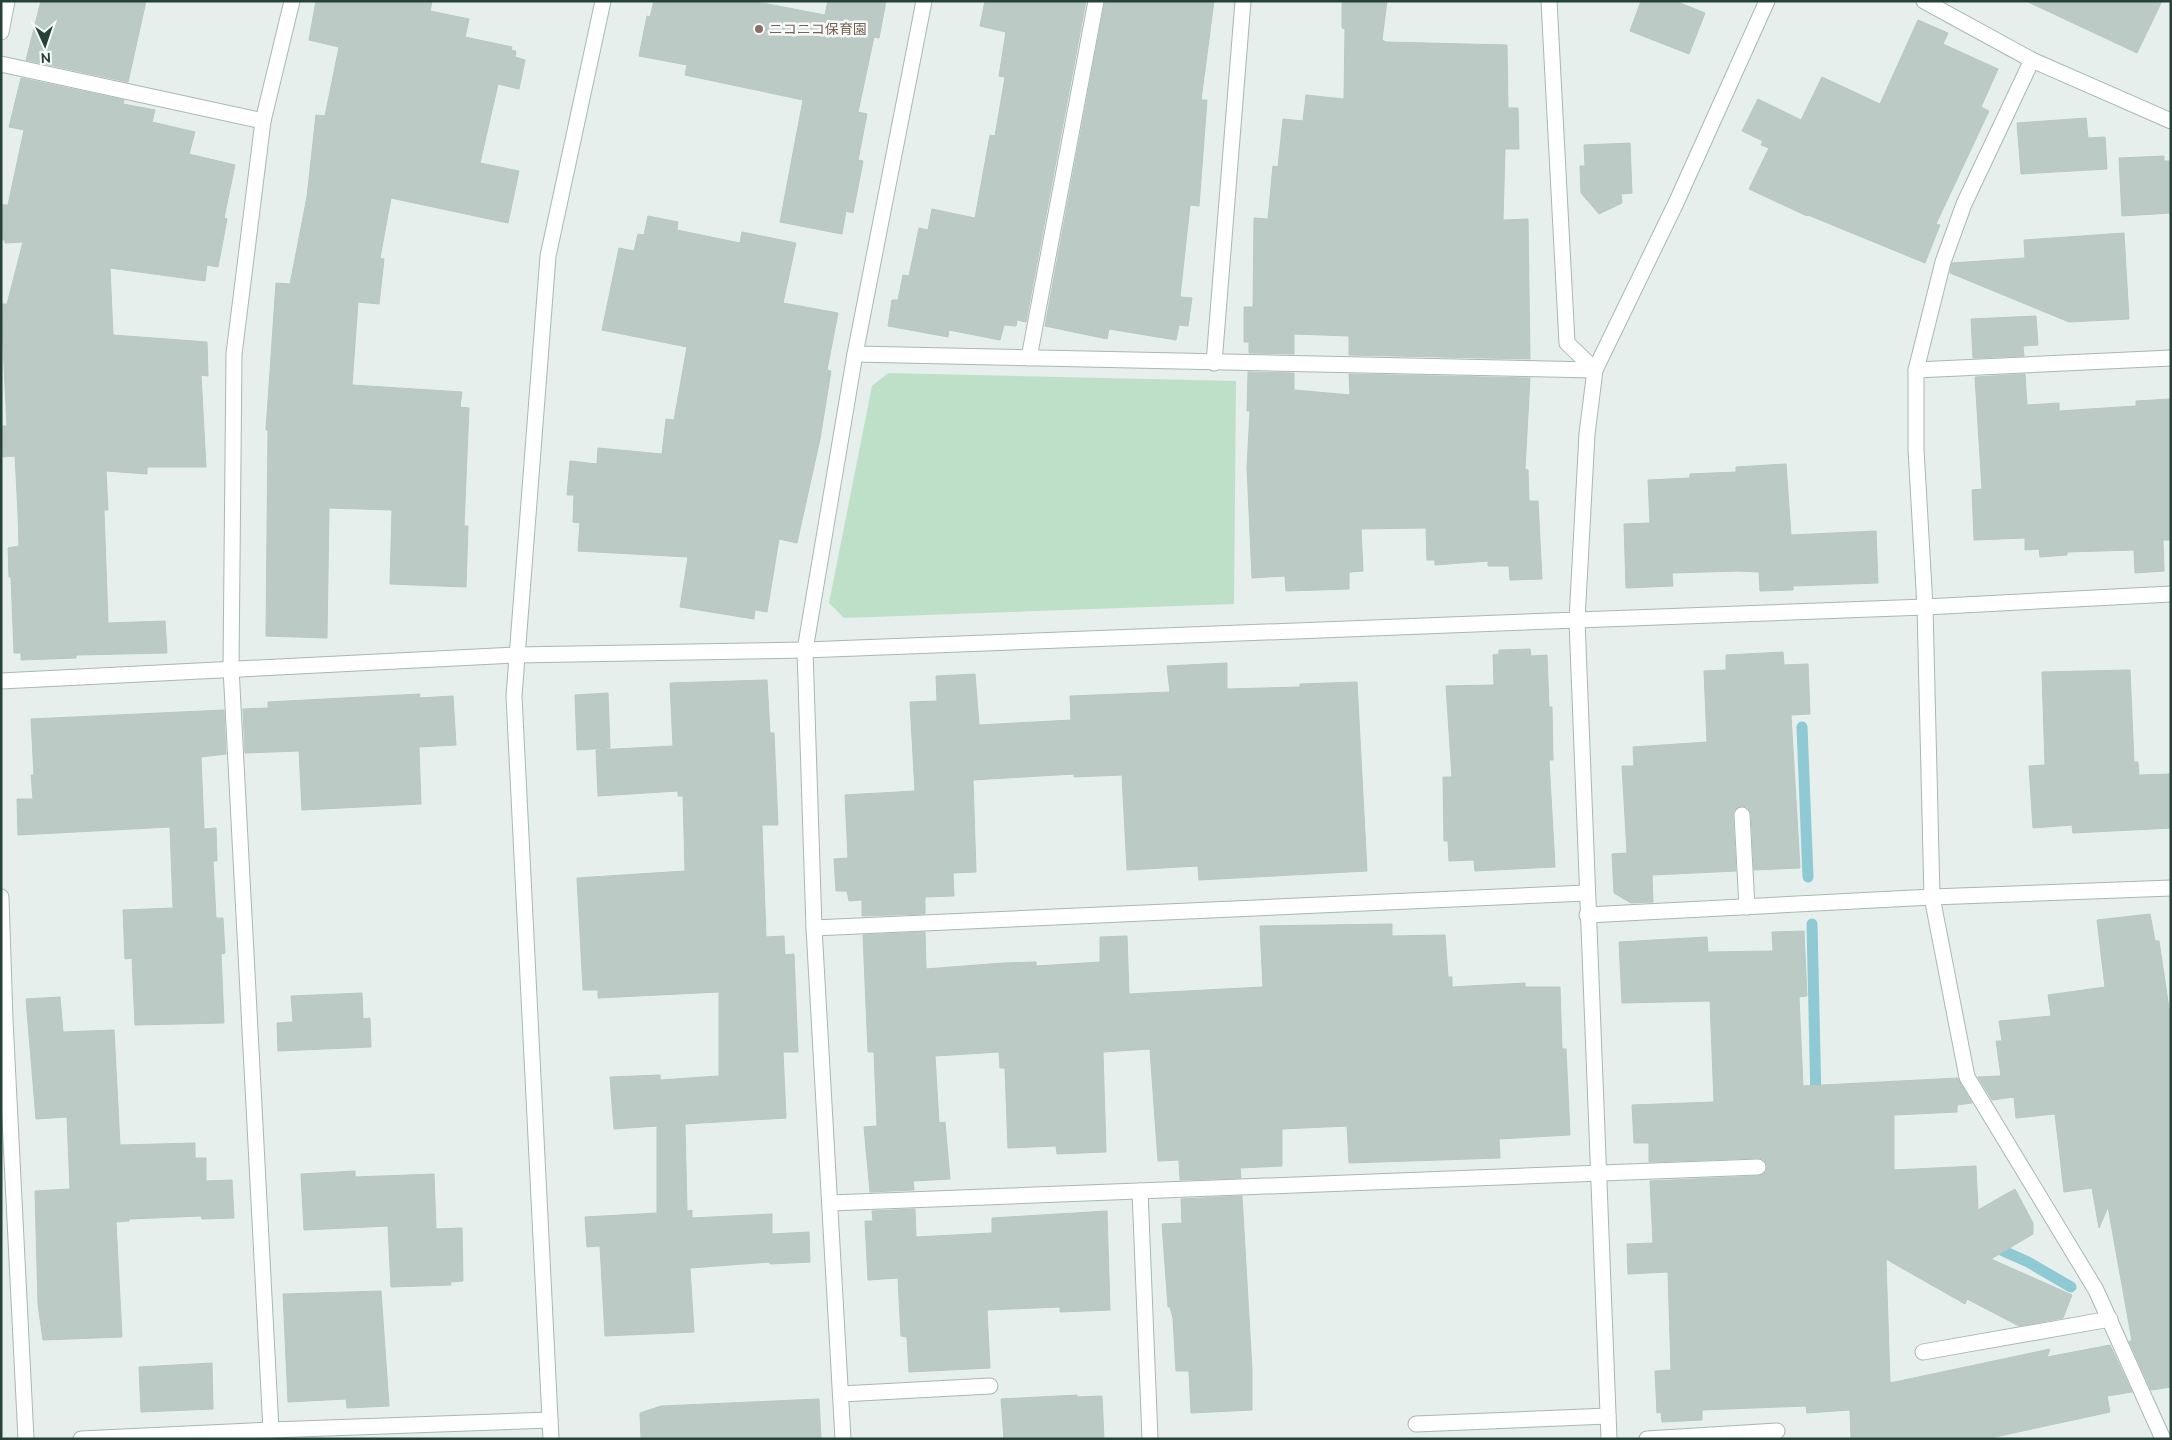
<svg xmlns="http://www.w3.org/2000/svg" width="2172" height="1440" viewBox="0 0 2172 1440" font-family="Ubuntu,'Noto Sans JP',sans-serif">
	<style>
		.green { fill: #bfe0c8 }
		.lines { fill: none; stroke-linecap: round; stroke-linejoin: round }
		.stream { stroke: #8ec9d4; stroke-width: 11 }
		.building { fill: #bbcac4; stroke: #b8c9c2 }
		.street-casing { stroke: #a8b8b2; stroke-width: 17 }
		.secondary-casing { stroke: #a4bbb3; stroke-width: 17 }
		.street { stroke: #fff; stroke-width: 15 }
		.secondary { stroke: #fff; stroke-width: 15 }
		.education-dot { fill: #8d6e63; stroke: #f7fbf9; stroke-width: 2 }
		.labels { text-anchor: middle; stroke-width: 5; stroke-linejoin: round; paint-order: stroke }
		.education-label { font-size: 14px; fill: #785e54; stroke: #f7fbf9; text-anchor: start }
	</style>
	<rect width="100%" height="100%" fill="#e6efeb"/>
	<path class="green" d="M888 373 1236 381 1234 604 844 618 829 603 872 386Z"/>
	<g class="lines">
		<g class="stream">
			<path d="M1802 727 1808 877"/>
			<path d="M1812 924 1816 1100"/>
			<path d="M1990 1245 2028 1262 2071 1287"/>
		</g>
	</g>
	<g class="building">
		<path d="M41 1H146L128 82 26 60Z"/>
		<path d="M316 1H432L430 11 469 19 465 37 512 47 511 50 516 51 515 57 525 60 519 89 498 84 480 163 519 171 508 223 391 198 380 258 384 259 379 304 358 302 352 385 462 392 460 407 469 408 464 526H468L466 587 390 584 392 510 329 508 327 638 266 636 268 430H266L276 283 290 284 307 197 316 115 325 116 339 47 309 40Z"/>
		<path d="M654 1H752L825 15 828 1H886L879 38 874 37 858 112 867 114 858 160 863 161 853 213 846 211 842 234 780 222 803 100 685 75 687 65 639 56 647 16 650 17Z"/>
		<path d="M985 1H1086L1026 322 1017 320 1016 326 1004 325 1000 340 949 330 948 337 888 326 892 300H898L903 275 909 276 919 228 928 230 932 209 975 218 990 135 995 136 1005 77 999 76 1006 32 980 26Z"/>
		<path d="M1105 1H1214L1201 100H1207L1199 206 1190 205 1180 297 1192 298 1188 326 1179 325 1176 340 1109 329 1107 339 1045 326Z"/>
		<path d="M1342 1H1387L1382 40 1386 42 1507 45 1508 108H1518L1519 149H1505L1503 220 1528 219 1530 359 1349 355V336L1294 334V354L1249 353V342H1244V307H1253L1254 218 1268 219 1273 166 1278 167 1283 119 1303 121 1306 95 1344 99 1345 29 1342 28Z"/>
		<path d="M1641 1H1675L1705 13 1689 54 1630 31Z"/>
		<path d="M2026 1H2162L2137 53Z"/>
		<path d="M1918 20 1948 33 1943 44 1998 69 1981 107 1989 111 1936 224 1940 225 1925 263 1808 215 1807 216 1749 189 1769 148 1761 145 1763 141 1742 131 1758 99 1801 120 1822 77 1880 104Z"/>
		<path d="M21 78 124 100 123 104 155 110 152 122 195 132 189 154 235 165 224 218 227 219 218 267 207 265 205 281 110 268 113 335 207 342 208 376 201 375 206 467H147V474L106 471 108 510H104L108 623 165 621 167 653 76 655V658L21 660V653H14L11 577H9L8 548 19 546 18 513 15 456 3 457 1 426H7L1 304H7L23 242 5 243V240H1V205H8L24 130 9 127Z"/>
		<path d="M2086 118 2088 138 2105 137 2107 169 2021 174 2017 123Z"/>
		<path d="M1630 143 1632 193 1621 194 1622 203 1599 214 1581 193 1580 166H1585L1584 145Z"/>
		<path d="M2164 156V161H2171V213L2122 216 2119 158Z"/>
		<path d="M648 216 678 222 677 230 740 243 742 232 796 243 783 303 838 313 827 370 831 371 820 439 797 543 779 539 767 612 755 610 754 619 680 607 688 557 578 551 580 523 573 522 574 495H567L570 461 597 464 598 448 662 454 666 419 674 420 687 347 602 330 619 248 634 251 638 234 644 235Z"/>
		<path d="M2124 233 2129 319 2069 322 1950 273 1952 263 2025 258 2024 240Z"/>
		<path d="M2036 316 2038 345 2023 346 2024 356 1973 358 1971 319Z"/>
		<path d="M1248 372 1294 373V390L1350 395 1349 374 1530 378 1525 469 1528 470 1529 501H1538L1542 579 1510 580 1509 566H1488V561L1435 565V560H1427L1426 528 1361 529 1363 571 1349 572V589L1286 591 1285 576 1252 578 1247 467 1250 411H1247Z"/>
		<path d="M2025 374 2027 405 2059 403V411L2136 406V401L2171 399V540H2163L2164 571 2135 573 2134 550 2067 552V555L2040 557 2039 549 2025 550V538L1974 540 1972 490 1982 489 1975 377Z"/>
		<path d="M1786 464 1791 535 1876 531 1878 583 1793 586V590L1760 591 1759 572 1738 571 1672 573 1673 586 1626 588 1624 524 1650 523 1648 480 1690 478V474L1736 472V467Z"/>
		<path d="M1530 649 1531 656 1547 655 1549 707H1552L1553 760H1549L1555 867 1475 871 1474 860 1449 861 1448 841H1444L1443 777H1452L1446 686 1494 685 1493 655 1499 654V650Z"/>
		<path d="M1783 652 1784 665 1808 664 1810 714 1791 715 1800 868 1754 870 1751 814 1747 807 1741 806 1734 810 1733 815 1736 871 1652 875 1653 902 1631 903 1614 893 1612 854 1627 853 1622 766H1634L1633 747 1707 742 1704 671 1726 670V655Z"/>
		<path d="M1227 663V689L1300 687V684L1357 682 1367 871 1199 880 1198 866 1127 870 1122 775 1074 777V774L973 780 976 872 953 873 954 896 925 897V914L862 916V900L849 901 847 891H836L834 859 848 858 845 795 915 791 910 702 937 701 936 676 975 674 979 725 1071 720 1070 696 1170 692 1167 666Z"/>
		<path d="M2130 670 2134 762H2138L2139 775 2171 774V828L2073 833 2072 825 2033 828 2029 766 2045 765 2042 672Z"/>
		<path d="M767 680 770 733H774L778 825H762L766 937 784 936 785 955 794 954 798 1052H783L786 1118 685 1124 687 1211 692 1210V1218L772 1214V1234L809 1232 810 1262 770 1264V1262L690 1268 694 1332 605 1336 600 1246 587 1247 585 1217 657 1213V1126L614 1129 610 1077 660 1075V1080L719 1076V992L598 998V990H583L577 878 685 871 683 796H678V791L598 796 596 750 673 746 670 683Z"/>
		<path d="M608 693 610 748 577 750 575 695Z"/>
		<path d="M420 694 419 698 453 696 456 745 419 747 421 804 302 810 299 751 245 753 243 709 268 708V702Z"/>
		<path d="M224 710 226 754 201 757 204 829 216 828 217 861H213L216 918H223L225 953 221 954 224 1023 135 1025 132 958 125 959 123 910 173 908 170 827 18 835 17 799H33L31 775H34L31 719Z"/>
		<path d="M2150 914 2155 941H2159L2171 1022V1387L2151 1390 2129 1341H2132L2108 1207 2099 1228 2092 1188 2064 1192 2055 1114 2016 1118 2014 1097 1992 1100 1978 1077 2001 1076 1996 1041H2002L1999 1021 2051 1016 2048 995 2105 987 2097 920Z"/>
		<path d="M1392 924V936L1445 935 1448 977H1452V987L1525 983V987H1560L1562 1049H1566L1570 1135 1499 1139 1500 1158 1349 1163 1347 1126 1282 1129V1166L1240 1168 1241 1178 1180 1180 1179 1160 1158 1161 1150 1049 1103 1052 1106 1152 1057 1154 1056 1146 1008 1148 1005 1068H1000L999 1052 935 1056 939 1123 945 1122 950 1179 913 1181 914 1190 870 1192 864 1127 877 1126 874 1052H868L863 935 925 932 926 969 1003 963 1036 962V966L1100 962V937L1127 936 1129 994 1263 987 1260 926Z"/>
		<path d="M1804 931 1807 996 1799 997 1803 1086 1958 1078 1972 1103 1957 1105V1112L1894 1115V1170L1976 1166 1978 1210 2015 1189 2033 1223V1234L1991 1259 2072 1295 2063 1318 2019 1326 1967 1299 1965 1304 1886 1259 1890 1383 2050 1349 2047 1357 2110 1345 2132 1392 2107 1396 2110 1412 1986 1439H1851L1850 1410 1807 1413 1806 1406 1702 1410V1420L1662 1422 1661 1412 1657 1413 1655 1371 1671 1370 1668 1272 1628 1274 1627 1244 1653 1243 1650 1181 1758 1176 1766 1172 1767 1166 1763 1159 1758 1158 1649 1162V1143H1634L1632 1105 1714 1102 1710 1001 1622 1003 1619 942 1707 937 1708 952 1773 951 1772 932Z"/>
		<path d="M362 993 363 1019 370 1018 371 1047 278 1051 277 1023 293 1022 291 996Z"/>
		<path d="M60 997 63 1032 114 1030 120 1145 195 1143V1158H206V1181L232 1180 234 1218 202 1219 201 1216 129 1219V1221L116 1222 122 1337 43 1340 38 1304 35 1191 70 1189 67 1117 36 1119 26 999Z"/>
		<path d="M355 1171V1177L434 1174 436 1229 462 1228 463 1281 450 1282 451 1285 391 1287 388 1226 304 1230 301 1174Z"/>
		<path d="M1242 1196 1252 1369V1410L1191 1413 1189 1371H1176L1173 1318 1170 1307H1168L1162 1224 1182 1223 1181 1199Z"/>
		<path d="M915 1209 916 1237 992 1233V1218L1107 1211 1110 1310 1060 1312V1307L987 1310 990 1368 909 1372 907 1337 901 1336 898 1278 868 1280 865 1221H873L872 1211Z"/>
		<path d="M381 1291 389 1406 347 1408 346 1399 288 1402 283 1294Z"/>
		<path d="M212 1363 213 1409 141 1412 139 1367Z"/>
		<path d="M1077 1395V1397L1102 1396 1104 1439H1004L1001 1399Z"/>
		<path d="M819 1399 821 1439H641L640 1413 661 1406Z"/>
	</g>
	<g class="lines">
		<defs>
			<g id="street">
				<path d="M292 1 263 121 234 354 231 668 271 1430 550 1420"/>
				<path d="M924 1 855 354 1595 370"/>
				<path d="M1549 1 1567 343 1595 370"/>
				<path d="M1924 1 2032 60 2171 121"/>
				<path d="M1 32 7 1"/>
				<path d="M2032 60 1964 204 1943 262 1916 370V449L1925 607 1932 897 1967 1077 2096 1290 2163 1439"/>
				<path d="M1 64 263 121"/>
				<path d="M1029 358 1096 1"/>
				<path d="M1214 363 1243 1"/>
				<path d="M1916 370 2171 358"/>
				<path d="M1 681 516 655 805 650 1577 620 1587 434 1595 370 1676 203 1767 1"/>
				<path d="M1742 815 1747 907"/>
				<path d="M1 897 5 1020 26 1439"/>
				<path d="M1587 915 1932 897 2171 888"/>
				<path d="M814 928 1586 893"/>
				<path d="M1140 1191 1150 1439"/>
				<path d="M830 1203 1758 1167"/>
				<path d="M1923 1352 2110 1319"/>
				<path d="M841 1394 990 1386"/>
				<path d="M1416 1424 1608 1416"/>
				<path d="M81 1439 271 1430"/>
				<path d="M843 1439 814 928 805 650 855 354"/>
				<path d="M1609 1439 1577 620 1925 607 2171 594"/>
				<path d="M1647 1439 1777 1431"/>
			</g>
			<path id="secondary" d="M551 1439 514 696 548 256 603 1"/>
		</defs>
		<use href="#street" class="street-casing"/>
		<use href="#secondary" class="secondary-casing"/>
		<use href="#street" class="street"/>
		<use href="#secondary" class="secondary"/>
	</g>
	<circle class="education-dot" cx="759" cy="29" r="5"/>
	<g class="labels">
		<g class="education-label">
			<text x="769" y="34">ニコニコ保育園</text>
		</g>
	</g>
	<rect width="2172" height="1440" fill="none" stroke="#24423a" stroke-width="5"/>
	<g transform="translate(45 45) rotate(177)" stroke="#f7fbf9" stroke-width="4" paint-order="stroke">
	<path d="M0-4L9 19L0 12L-9 19Z" fill="#24423a"/>
	<text y="-8" font-size="14" font-weight="bold" text-anchor="middle" fill="#24423a">N</text>
	</g>
</svg>
